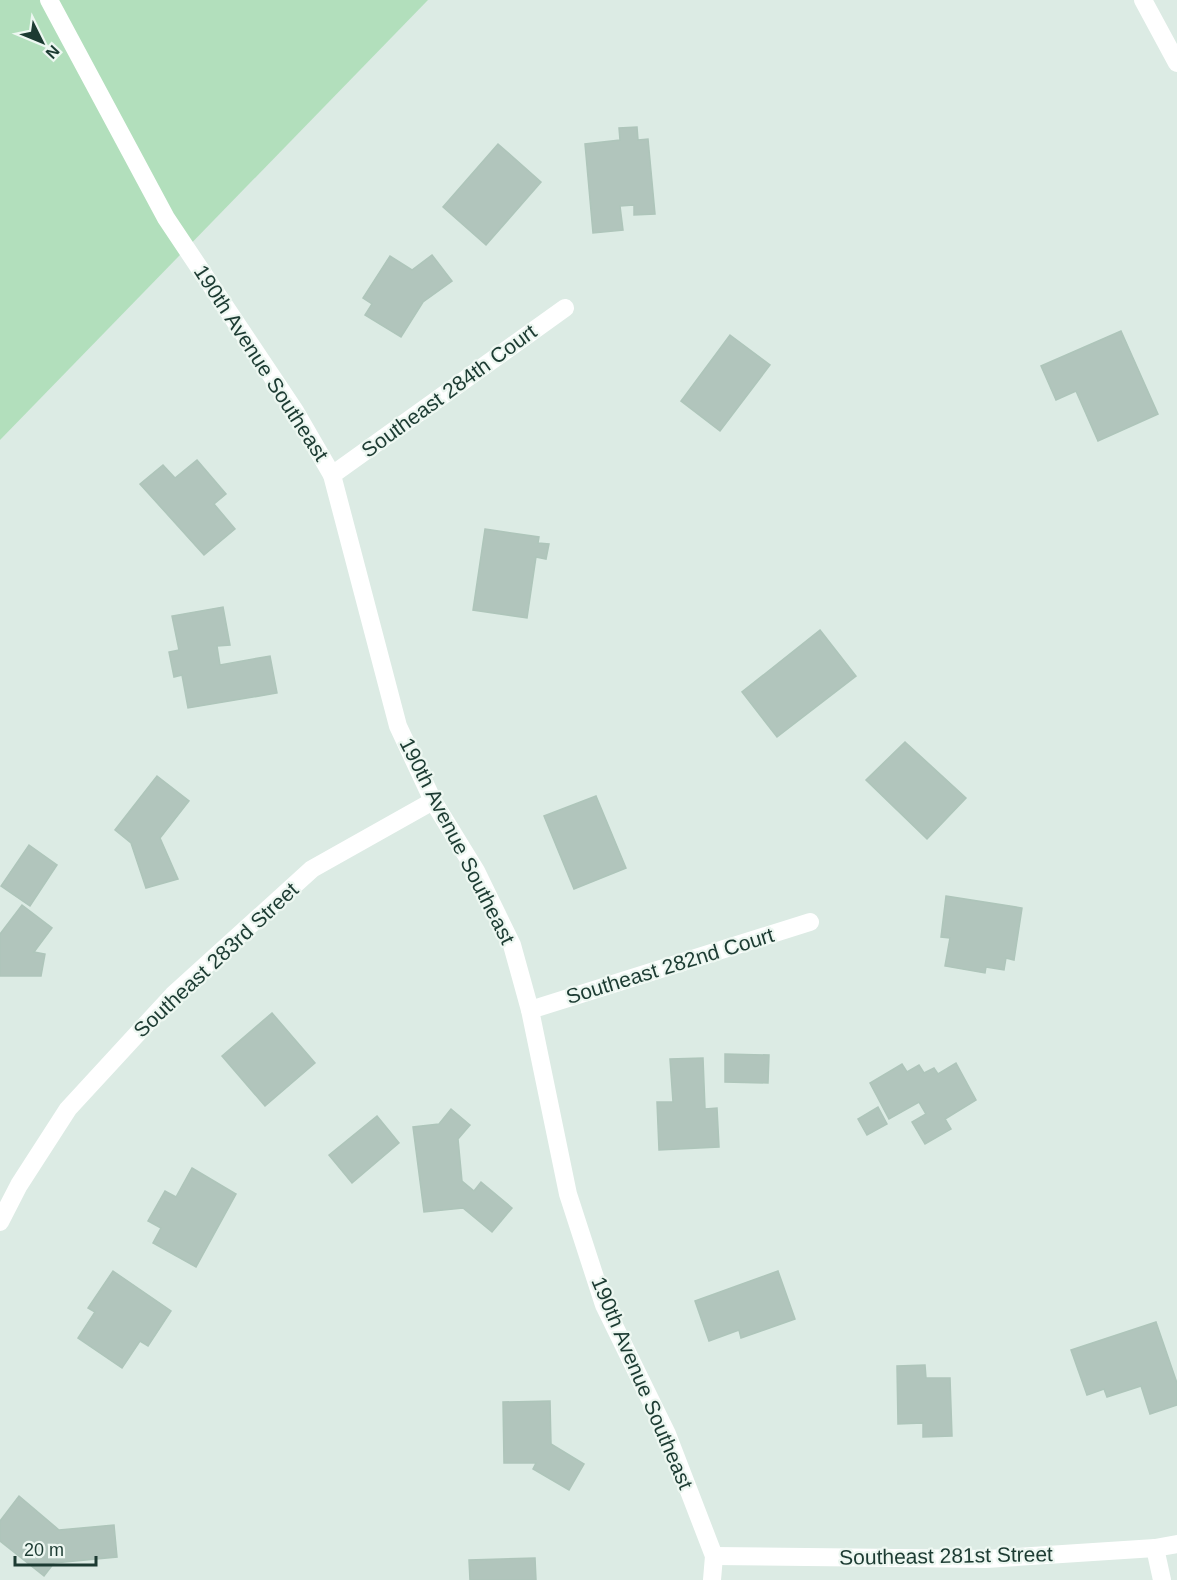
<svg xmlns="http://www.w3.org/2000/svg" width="1177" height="1580" viewBox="0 0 1177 1580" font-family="Arial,sans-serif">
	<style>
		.green { fill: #b2dfbc }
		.building { fill: #b1c5bc; stroke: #aec5ba; stroke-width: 1.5 }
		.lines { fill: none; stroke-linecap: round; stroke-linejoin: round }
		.minor { stroke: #fff; stroke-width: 18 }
		.labels { text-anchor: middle; stroke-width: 4.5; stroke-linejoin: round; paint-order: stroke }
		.street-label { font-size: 21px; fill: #1c3b32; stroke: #edf7f1 }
	</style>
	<rect width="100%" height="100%" fill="#dcebe4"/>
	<path class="green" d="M428 0 0 440V0Z"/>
	<g class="building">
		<path d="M637 127 638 140 648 139 655 214 634 215V205L620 206 623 230 593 233 585 144 620 140 619 128Z"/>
		<path d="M498 144 541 182 486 245 443 207Z"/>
		<path d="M432 255 452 281 423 302 401 337 365 315 372 304 363 298 390 256 412 270Z"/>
		<path d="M1121 331 1158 414 1098 441 1076 391 1056 400 1041 366Z"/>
		<path d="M730 335 770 365 720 431 681 401Z"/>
		<path d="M197 460 226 494 214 504 235 529 204 555 140 484 163 465 175 478Z"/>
		<path d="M485 529 539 537 538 543 549 544 546 559 536 557 527 618 473 610Z"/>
		<path d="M223 607 230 645 217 646 220 665 270 656 277 693 188 708 182 675 174 677 169 652 179 650 172 616Z"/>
		<path d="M820 630 856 676 777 737 742 692Z"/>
		<path d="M905 742 966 798 927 839 866 780Z"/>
		<path d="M157 776 189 801 160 838 178 879 146 888 131 843 115 830Z"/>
		<path d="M596 796 626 868 574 889 544 816Z"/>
		<path d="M29 845 57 865 30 906 1 886Z"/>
		<path d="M946 896 1022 908 1014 960 1006 958 1004 970 986 967 985 973 945 966 950 938 941 937Z"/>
		<path d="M22 905 52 928 34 952 45 954 41 976H0V934Z"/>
		<path d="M272 1013 315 1063 265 1106 222 1056Z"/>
		<path d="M725 1054 769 1055 768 1083 725 1082Z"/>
		<path d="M703 1058 705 1109 717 1108 719 1147 659 1150 657 1102H673L670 1059Z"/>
		<path d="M956 1063 976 1100 945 1119 951 1129 925 1144 912 1122 926 1114 919 1102 889 1119 870 1083 902 1064 907 1072 919 1065 924 1073 934 1068 938 1074Z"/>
		<path d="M878 1107 887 1124 867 1135 858 1119Z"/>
		<path d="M451 1109 470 1125 458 1139 462 1181 474 1191 481 1182 512 1208 492 1232 463 1208 424 1212 413 1127 439 1124Z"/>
		<path d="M377 1116 399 1143 352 1183 329 1155Z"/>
		<path d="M192 1168 236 1194 196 1267 153 1243 161 1228 148 1221 165 1191 176 1197Z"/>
		<path d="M113 1271 171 1311 148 1346 140 1341 122 1368 78 1338 95 1312 88 1308Z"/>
		<path d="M778 1271 795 1319 741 1338 739 1330 709 1341 695 1301Z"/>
		<path d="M1156 1322 1177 1383V1405L1150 1414 1141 1386 1107 1397 1104 1389 1087 1395 1071 1350Z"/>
		<path d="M925 1365 926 1378H950L952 1436 923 1437V1423L898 1424 897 1366Z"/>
		<path d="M550 1401 551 1444 584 1464 569 1490 533 1469 536 1463H504L503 1402Z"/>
		<path d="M19 1496 59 1530 114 1525 117 1557 54 1563 44 1576 0 1541V1521Z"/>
		<path d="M535 1558 536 1580H470L469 1560Z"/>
	</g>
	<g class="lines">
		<g class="minor">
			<path d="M49 0 166 218 295 411 332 475 398 726 433 801 476 871 512 945 530 1010 568 1194 604 1305 667 1434 714 1556 712 1580"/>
			<path d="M1143 0 1177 63"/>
			<path d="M332 475 565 308"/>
			<path d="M530 1010 810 922"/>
			<path d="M0 1222 19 1185 68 1109 173 995 312 869 433 801"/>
			<path d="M1155 1548 1162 1580"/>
			<path d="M714 1556 986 1559 1155 1548 1177 1544"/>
		</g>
	</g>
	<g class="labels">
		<g class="street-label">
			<text transform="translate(261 363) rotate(57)" y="7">190th Avenue Southeast</text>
			<text transform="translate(449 391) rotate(-36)" y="7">Southeast 284th Court</text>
			<text transform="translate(457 841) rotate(63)" y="7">190th Avenue Southeast</text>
			<text transform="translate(216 960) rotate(-43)" y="7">Southeast 283rd Street</text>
			<text transform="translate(670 966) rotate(-17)" y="7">Southeast 282nd Court</text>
			<text transform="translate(642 1383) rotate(67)" y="7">190th Avenue Southeast</text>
			<text transform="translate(946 1556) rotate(-1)" y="7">Southeast 281st Street</text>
		</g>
	</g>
	<g transform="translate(42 42) rotate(133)" stroke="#edf7f1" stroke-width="4.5" paint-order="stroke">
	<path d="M0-4.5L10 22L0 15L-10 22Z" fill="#1c3b32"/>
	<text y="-9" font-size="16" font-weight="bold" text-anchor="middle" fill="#1c3b32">N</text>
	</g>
	<path d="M15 1556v9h81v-9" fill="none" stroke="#1c3b32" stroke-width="3"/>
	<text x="24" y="1556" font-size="18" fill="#1c3b32" stroke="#edf7f1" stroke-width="4.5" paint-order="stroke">20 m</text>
</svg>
